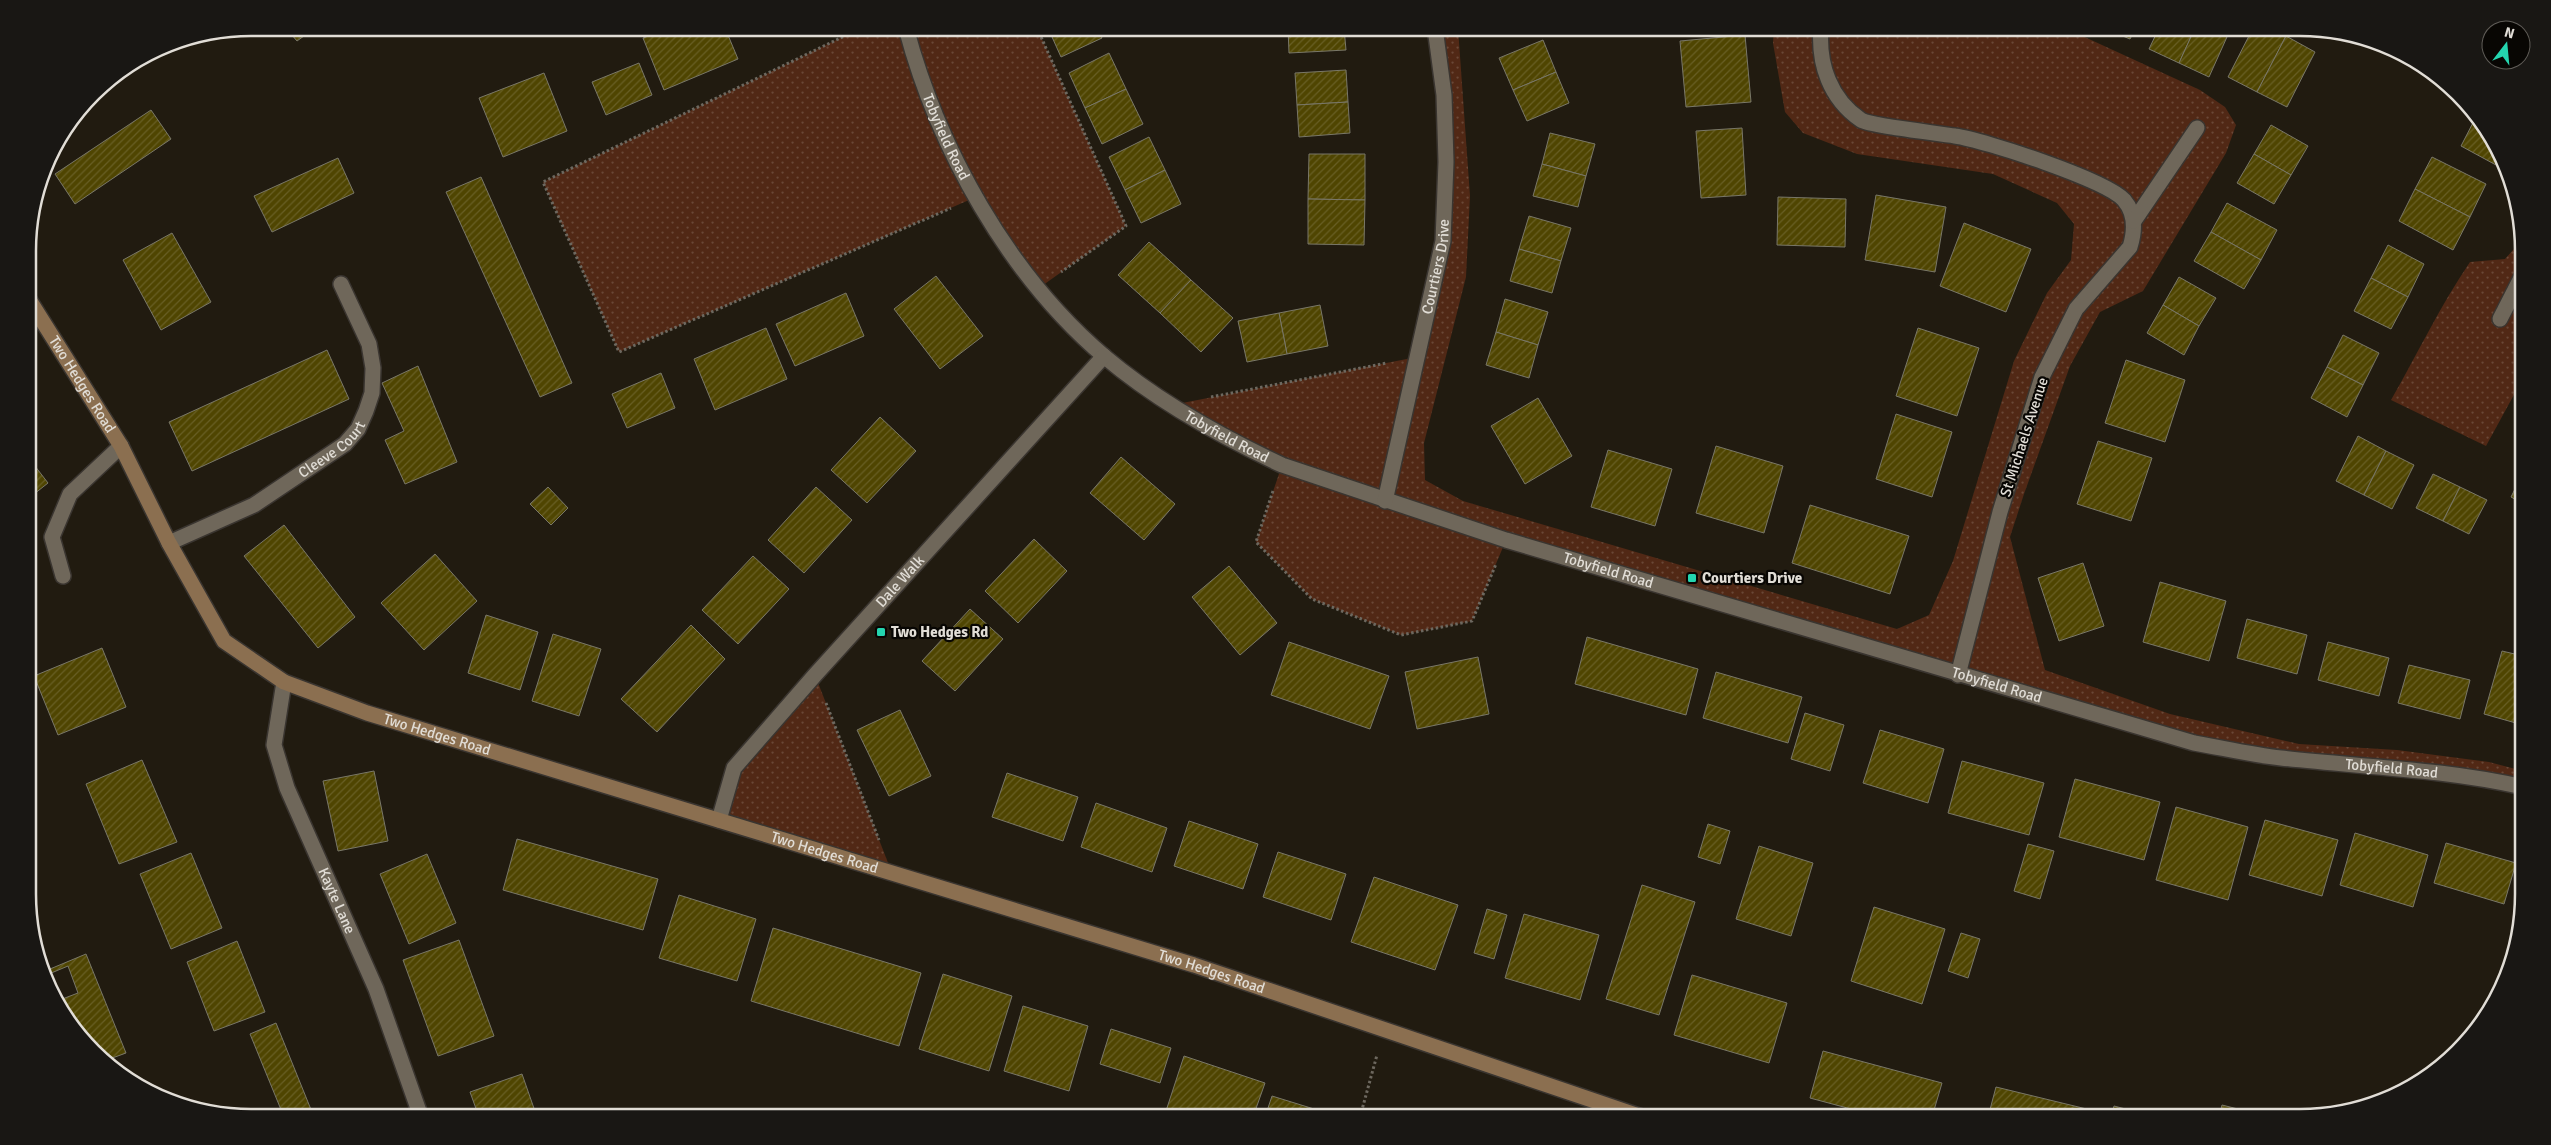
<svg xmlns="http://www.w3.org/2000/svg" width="2551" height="1145" viewBox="0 0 2551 1145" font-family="Signika,sans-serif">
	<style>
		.green { fill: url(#green-dots) }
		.building { fill: url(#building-hatch); stroke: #797768 }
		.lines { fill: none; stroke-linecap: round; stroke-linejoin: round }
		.street-casing { stroke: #3a3530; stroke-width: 18 }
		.secondary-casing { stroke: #3a3530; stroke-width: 18 }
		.path { stroke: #6d685f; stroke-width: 3; stroke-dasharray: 2.5 2.5; stroke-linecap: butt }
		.street { stroke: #6f675a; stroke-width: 15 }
		.secondary { stroke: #8b6f50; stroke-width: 15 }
		.poi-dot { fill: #24d5af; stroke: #080603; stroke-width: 2 }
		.labels { text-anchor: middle; stroke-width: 4.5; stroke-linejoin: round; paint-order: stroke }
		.street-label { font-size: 15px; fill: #e1ddd6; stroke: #080603 }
		.poi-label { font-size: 15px; font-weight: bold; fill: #e1ddd6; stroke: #080603; text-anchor: start }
		.rim { fill: none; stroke: #e1ddd6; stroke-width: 2.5 }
	</style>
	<defs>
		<pattern id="green-dots" width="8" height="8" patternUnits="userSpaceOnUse" patternTransform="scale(1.25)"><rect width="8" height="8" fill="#512815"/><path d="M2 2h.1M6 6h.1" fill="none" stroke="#6a4736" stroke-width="1.8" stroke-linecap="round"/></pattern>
		<pattern id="building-hatch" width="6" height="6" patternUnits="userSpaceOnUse" patternTransform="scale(1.25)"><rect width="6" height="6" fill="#4f4501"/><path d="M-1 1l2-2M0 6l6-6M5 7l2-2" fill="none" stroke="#685f25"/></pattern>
	</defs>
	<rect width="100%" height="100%" fill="#211b10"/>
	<g class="green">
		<path d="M861 28H1037L1126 226 1039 288 976 197 619 352 543 182Z"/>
		<path d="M1435 28H1458L1470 196 1466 277 1424 443 1425 480 1463 501 1897 629 1929 615 1953 561 2014 361 2047 293 2071 260 2074 224 2057 203 1993 174 1857 154 1803 133 1785 112 1773 43 1774 28H2065L2200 90 2225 107 2236 125 2226 153 2143 291 2100 312 2070 366 2024 494 2010 537 2045 670 2170 714 2299 744 2397 750 2489 762 2523 771V787L2194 743 1506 540 1472 621 1401 635 1312 599 1256 542 1282 465 1172 405 1417 357 1443 241Z"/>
		<path d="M2522 240V380L2486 446 2391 400C2418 353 2440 306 2470 262L2505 259Z"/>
		<path d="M815 675 892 873 719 820 734 768Z"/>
	</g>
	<g class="building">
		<path d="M286 28H315L297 41Z"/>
		<path d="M669 28H725L738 59 664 90 643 38Z"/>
		<path d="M1048 28H1097L1102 38 1061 57Z"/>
		<path d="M1288 28H1344L1346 50 1289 53Z"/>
		<path d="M2103 28H2136L2130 39Z"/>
		<path d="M2159 28H2195L2179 63 2149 49Z"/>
		<path d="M2195 28H2231L2209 77 2179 63Z"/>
		<path d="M2253 28H2269L2286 36 2257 92 2228 77Z"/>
		<path d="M1745 35 1751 102 1686 107 1680 41Z"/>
		<path d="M2286 36 2315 52 2287 107 2257 92Z"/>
		<path d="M1543 40 1556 72 1513 90 1499 58Z"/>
		<path d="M1109 53 1126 89 1085 108 1069 73Z"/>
		<path d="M639 63 652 95 606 115 592 82Z"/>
		<path d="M1346 70 1348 102 1297 105 1295 73Z"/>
		<path d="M1556 72 1569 103 1527 121 1513 90Z"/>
		<path d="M544 73 567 131 503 157 479 98Z"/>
		<path d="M1126 89 1143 124 1102 144 1085 108Z"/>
		<path d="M1348 102 1350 133 1299 137 1297 105Z"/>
		<path d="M151 110 171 139 75 204 55 174Z"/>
		<path d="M2477 115 2501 156 2496 165 2461 146Z"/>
		<path d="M2271 125 2308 146 2291 175 2254 154Z"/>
		<path d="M1742 128 1746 195 1701 198 1696 131Z"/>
		<path d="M1550 133 1595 144 1586 176 1542 164Z"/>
		<path d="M1149 137 1165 170 1125 190 1109 157Z"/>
		<path d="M1309 154H1365V200L1308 199Z"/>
		<path d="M2254 154 2291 175 2274 204 2237 183Z"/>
		<path d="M2432 157 2486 184 2470 217 2415 189Z"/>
		<path d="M338 158 354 193 272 232 254 196Z"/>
		<path d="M1542 164 1586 176 1578 207 1533 196Z"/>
		<path d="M1165 170 1181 204 1141 223 1125 190Z"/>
		<path d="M481 177 572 383 540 397 446 192Z"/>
		<path d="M2415 189 2470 217 2453 250 2399 221Z"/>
		<path d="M1876 195 1946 207 1935 272 1865 260Z"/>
		<path d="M1778 197 1846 199 1845 247 1777 245Z"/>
		<path d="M1308 199 1365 200 1364 245 1308 244Z"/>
		<path d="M2227 203 2277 230 2261 260 2211 232Z"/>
		<path d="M1529 216 1571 228 1561 261 1519 249Z"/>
		<path d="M1964 223 2031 249 2006 312 1940 286Z"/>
		<path d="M2211 232 2261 260 2244 289 2194 261Z"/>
		<path d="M172 233 211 302 161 330 123 260Z"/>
		<path d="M1149 242 1191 280 1160 313 1118 275Z"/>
		<path d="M2388 245 2424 264 2408 297 2371 278Z"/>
		<path d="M1519 249 1561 261 1552 293 1510 281Z"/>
		<path d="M936 276 983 336 940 369 894 309Z"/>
		<path d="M2179 277 2216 298 2199 326 2163 305Z"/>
		<path d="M2371 278 2408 297 2391 329 2354 311Z"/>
		<path d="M1191 280 1233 318 1201 352 1160 313Z"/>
		<path d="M846 293 864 336 795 366 776 324Z"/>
		<path d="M1505 299 1548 312 1538 345 1496 332Z"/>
		<path d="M1320 305 1328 346 1287 354 1279 313Z"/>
		<path d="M2163 305 2199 326 2184 355 2147 333Z"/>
		<path d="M1279 313 1287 354 1247 362 1238 321Z"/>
		<path d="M766 328 787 379 715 410 694 359Z"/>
		<path d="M1918 328 1979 348 1957 416 1896 396Z"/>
		<path d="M1496 332 1538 345 1529 378 1486 365Z"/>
		<path d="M2343 335 2379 353 2363 385 2327 367Z"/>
		<path d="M327 350 349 399 192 471 169 422Z"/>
		<path d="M2126 360 2185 380 2165 442 2105 423Z"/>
		<path d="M418 366 457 462 405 484 385 440 404 431 382 383Z"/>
		<path d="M2327 367 2363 385 2347 417 2311 398Z"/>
		<path d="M661 373 675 408 627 428 612 394Z"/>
		<path d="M1538 398 1572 456 1525 484 1491 426Z"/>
		<path d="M1896 414 1952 432 1932 497 1876 479Z"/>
		<path d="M880 417 916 451 867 503 831 470Z"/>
		<path d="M2358 436 2386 451 2364 495 2336 481Z"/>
		<path d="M2098 441 2152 458 2131 521 2077 504Z"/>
		<path d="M1716 446 1783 466 1764 533 1696 513Z"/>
		<path d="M1608 450 1672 469 1655 526 1591 507Z"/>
		<path d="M2386 451 2414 465 2392 509 2364 495Z"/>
		<path d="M28 457 48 483 29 498Z"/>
		<path d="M1121 457 1175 504 1144 540 1090 493Z"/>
		<path d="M2433 474 2460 487 2443 521 2416 508Z"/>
		<path d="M2522 475V503L2511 497Z"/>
		<path d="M548 487 568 508 551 525 530 504Z"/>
		<path d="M816 487 852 520 804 573 768 540Z"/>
		<path d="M2460 487 2487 500 2469 534 2443 521Z"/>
		<path d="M1810 505 1909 536 1890 594 1792 563Z"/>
		<path d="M284 525 355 617 318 648 244 556Z"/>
		<path d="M1034 539 1067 571 1018 623 985 591Z"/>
		<path d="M435 554 477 601 424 650 381 603Z"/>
		<path d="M753 556 789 589 738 644 702 610Z"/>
		<path d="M2083 563 2104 626 2059 641 2038 578Z"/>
		<path d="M1229 566 1277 623 1240 655 1192 597Z"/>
		<path d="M2160 582 2226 601 2209 661 2143 642Z"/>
		<path d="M970 609 1003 639 955 691 922 661Z"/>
		<path d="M486 615 538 632 520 690 468 673Z"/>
		<path d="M2247 619 2307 635 2297 674 2237 658Z"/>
		<path d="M691 625 725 659 657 732 621 699Z"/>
		<path d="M553 634 601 649 579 716 532 701Z"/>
		<path d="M1587 637 1698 669 1686 715 1575 684Z"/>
		<path d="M1289 642 1389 676 1370 729 1271 695Z"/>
		<path d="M2328 642 2389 658 2379 696 2318 680Z"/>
		<path d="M102 648 126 707 58 735 34 676Z"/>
		<path d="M2502 651 2523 656V725L2484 714Z"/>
		<path d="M1478 657 1489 714 1417 729 1405 672Z"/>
		<path d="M2409 665 2470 680 2460 719 2398 703Z"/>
		<path d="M1716 672 1802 697 1788 743 1703 718Z"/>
		<path d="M900 710 931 776 889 796 857 730Z"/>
		<path d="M1805 713 1844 725 1830 771 1791 759Z"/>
		<path d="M1880 730 1944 749 1928 803 1863 783Z"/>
		<path d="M142 760 177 842 119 864 86 784Z"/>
		<path d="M1962 761 2044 783 2029 835 1948 813Z"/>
		<path d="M374 771 388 841 338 851 323 781Z"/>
		<path d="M1007 773 1078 797 1063 841 992 817Z"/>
		<path d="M2075 779 2160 802 2144 860 2059 837Z"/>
		<path d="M1096 803 1167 828 1152 872 1081 847Z"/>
		<path d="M2176 807 2248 827 2228 900 2156 880Z"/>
		<path d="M2265 820 2338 840 2322 896 2249 875Z"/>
		<path d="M1189 821 1258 844 1243 889 1174 866Z"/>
		<path d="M1708 824 1730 831 1720 864 1698 857Z"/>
		<path d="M2355 833 2428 855 2413 907 2340 885Z"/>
		<path d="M517 839 658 879 643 930 503 890Z"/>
		<path d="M2446 843 2516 863 2504 904 2434 883Z"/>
		<path d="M2028 844 2054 851 2040 899 2014 891Z"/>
		<path d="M1759 846 1813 863 1791 936 1736 919Z"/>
		<path d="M1278 852 1346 874 1331 920 1263 897Z"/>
		<path d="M191 853 222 928 171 949 140 874Z"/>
		<path d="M427 854 456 923 409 944 380 874Z"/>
		<path d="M1374 877 1458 905 1435 970 1351 942Z"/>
		<path d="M1642 885 1695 902 1659 1015 1606 999Z"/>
		<path d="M679 895 756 919 737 981 659 958Z"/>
		<path d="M1874 907 1945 929 1922 1004 1851 981Z"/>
		<path d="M1487 909 1507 915 1494 959 1474 953Z"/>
		<path d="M1524 914 1599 935 1580 1000 1505 978Z"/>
		<path d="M29 919 50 969 86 954 126 1053 104 1061 73 1030 57 1001 78 993 68 966 44 976Z"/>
		<path d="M773 928 921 973 899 1046 751 1001Z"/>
		<path d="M1961 933 1980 939 1968 978 1948 971Z"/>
		<path d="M459 940 494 1036 438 1056 403 960Z"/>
		<path d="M237 941 265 1012 214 1031 187 962Z"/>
		<path d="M943 974 1012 996 989 1071 919 1049Z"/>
		<path d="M1692 975 1787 1003 1769 1063 1674 1035Z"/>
		<path d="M1023 1006 1088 1026 1069 1091 1004 1071Z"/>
		<path d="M276 1023 314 1117H284L250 1034Z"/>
		<path d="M1111 1029 1171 1048 1160 1083 1100 1064Z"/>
		<path d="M1823 1051 1942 1083 1932 1117H1881L1810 1098Z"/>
		<path d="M1184 1056 1265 1083 1253 1117H1164Z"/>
		<path d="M522 1074 537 1117H479L470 1092Z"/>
		<path d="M1996 1087 2095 1111 2094 1117H1988Z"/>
		<path d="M1272 1096 1340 1117H1265Z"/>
		<path d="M2222 1105 2270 1117H2219Z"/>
		<path d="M2114 1106 2157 1117H2111Z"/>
	</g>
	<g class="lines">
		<defs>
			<g id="street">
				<path id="s1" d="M906 28C938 148 1008 275 1105 357 1157 401 1220 436 1282 465L1506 540 2194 743C2223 748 2252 755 2281 758 2362 767 2444 769 2523 787"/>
				<path d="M1821 28C1818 64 1830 99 1861 120 1871 126 1938 133 1955 136 1984 140 2106 180 2124 200 2136 214 2135 231 2130 247L2076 309 2042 377 2000 512 1958 675"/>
				<path d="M2134 221 2197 128"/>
				<path d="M2500 319 2522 276"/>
				<path id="s2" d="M1385 501 1443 241 1446 162 1444 95 1435 28"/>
				<path id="s3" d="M169 543 254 505 345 444 358 429 366 411 372 393 373 368 369 344 341 284"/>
				<path d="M63 576 52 537 70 494 121 446"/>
				<path id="s4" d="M284 682 274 745 287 788 376 989 421 1117"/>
				<path id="s5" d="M719 820 734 768 815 675 1104 356"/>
			</g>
			<g id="secondary">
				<path id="s6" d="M28 298 121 446 169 543 224 641 284 682 367 713 1194 965 1642 1117"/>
			</g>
		</defs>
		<use href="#street" class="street-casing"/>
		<use href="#secondary" class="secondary-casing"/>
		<g class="path">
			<path d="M861 28 543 182 619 352 951 208"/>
			<path d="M1037 28 1126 226 1061 272"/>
			<path d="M1211 397 1387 363"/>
			<path d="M1273 491 1256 542 1312 599 1401 635 1472 621 1496 564"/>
			<path d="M826 703 879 840"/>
			<path d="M1360 1117 1377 1055"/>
		</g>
		<use href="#street" class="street"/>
		<use href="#secondary" class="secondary"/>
	</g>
	<g class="poi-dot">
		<rect x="1687" y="573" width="10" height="10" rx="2.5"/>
		<rect x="876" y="627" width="10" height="10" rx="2.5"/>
	</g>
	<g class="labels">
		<g class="street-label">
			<text dy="5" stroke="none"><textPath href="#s1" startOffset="116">Tobyfield Road</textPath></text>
			<text dy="5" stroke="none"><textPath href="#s2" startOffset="240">Courtiers Drive</textPath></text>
			<text dy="5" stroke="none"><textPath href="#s6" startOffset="102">Two Hedges Road</textPath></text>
			<text dy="5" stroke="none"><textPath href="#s1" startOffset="536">Tobyfield Road</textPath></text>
			<text transform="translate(2024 437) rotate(-72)" y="5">St Michaels Avenue</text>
			<text dy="5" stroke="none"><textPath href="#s3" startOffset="189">Cleeve Court</textPath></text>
			<text dy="5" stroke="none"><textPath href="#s1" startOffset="941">Tobyfield Road</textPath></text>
			<text dy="5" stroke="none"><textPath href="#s5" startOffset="304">Dale Walk</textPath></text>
			<text dy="5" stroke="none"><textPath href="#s1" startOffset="1346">Tobyfield Road</textPath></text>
			<text dy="5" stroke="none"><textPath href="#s6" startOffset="630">Two Hedges Road</textPath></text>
			<text dy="5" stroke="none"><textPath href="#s1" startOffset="1751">Tobyfield Road</textPath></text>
			<text dy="5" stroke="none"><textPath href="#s6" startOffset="1035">Two Hedges Road</textPath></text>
			<text dy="5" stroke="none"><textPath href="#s4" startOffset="232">Kayte Lane</textPath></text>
			<text dy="5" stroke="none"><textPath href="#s6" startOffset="1440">Two Hedges Road</textPath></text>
		</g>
		<g class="poi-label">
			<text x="1702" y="583">Courtiers Drive</text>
			<text x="891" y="637">Two Hedges Rd</text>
		</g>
	</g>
	<path d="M0 0H2551V1145H0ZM251 36H2300A215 215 0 0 1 2515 251V894A215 215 0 0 1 2300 1109H251A215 215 0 0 1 36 894V251A215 215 0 0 1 251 36Z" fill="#191714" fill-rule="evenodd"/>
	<path class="rim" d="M251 36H2300A215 215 0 0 1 2515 251V894A215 215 0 0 1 2300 1109H251A215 215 0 0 1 36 894V251A215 215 0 0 1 251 36Z"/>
	<g transform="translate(2506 45) rotate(16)"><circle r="24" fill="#080603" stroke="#5f5c57"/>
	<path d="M0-4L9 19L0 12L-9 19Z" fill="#24d5af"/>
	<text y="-8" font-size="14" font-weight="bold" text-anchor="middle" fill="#e1ddd6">N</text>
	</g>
</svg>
